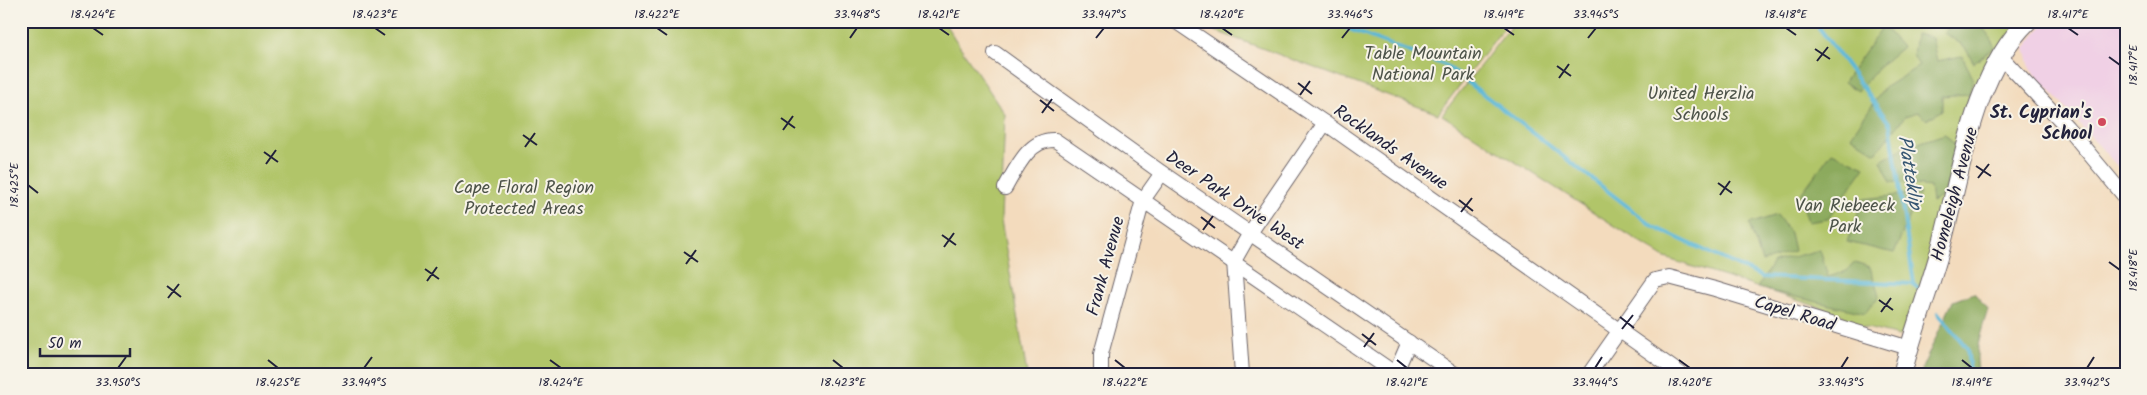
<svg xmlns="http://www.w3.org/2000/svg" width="2147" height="395" viewBox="0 0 2147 395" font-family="Kalam,sans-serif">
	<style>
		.built { fill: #f0d0e5 }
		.green { fill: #b1c569; stroke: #6a7452 }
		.forest { fill: #8caa5d; stroke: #57664c }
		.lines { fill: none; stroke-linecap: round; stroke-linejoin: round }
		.stream { stroke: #5ab7d8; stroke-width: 4 }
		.minor-casing { stroke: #6b6368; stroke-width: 16 }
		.tertiary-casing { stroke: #6b6368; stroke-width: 20 }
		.minor { stroke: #fff; stroke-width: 14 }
		.tertiary { stroke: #fff; stroke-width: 18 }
		.ticks { fill: none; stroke: #22223b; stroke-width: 2 }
		.poi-dot { fill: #d1495b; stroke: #f7f3e8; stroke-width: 2 }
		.labels { text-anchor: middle; stroke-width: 4; stroke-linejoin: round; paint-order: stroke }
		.park-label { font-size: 18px; fill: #4d5349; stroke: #f7f3e8 }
		.poi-label { font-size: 18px; font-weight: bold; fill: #22223b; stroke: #f7f3e8; text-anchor: end }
		.street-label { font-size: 18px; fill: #22223b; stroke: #f7f3e8 }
		.water-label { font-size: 19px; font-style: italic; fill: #365672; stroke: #f7f3e8 }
		.neatline { fill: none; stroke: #22223b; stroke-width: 2 }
		.ticks-label { font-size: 12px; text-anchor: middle; fill: #22223b }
	</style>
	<rect width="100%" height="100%" fill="#f7f3e8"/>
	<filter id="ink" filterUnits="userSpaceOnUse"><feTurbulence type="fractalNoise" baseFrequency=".02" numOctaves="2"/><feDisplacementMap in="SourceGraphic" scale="10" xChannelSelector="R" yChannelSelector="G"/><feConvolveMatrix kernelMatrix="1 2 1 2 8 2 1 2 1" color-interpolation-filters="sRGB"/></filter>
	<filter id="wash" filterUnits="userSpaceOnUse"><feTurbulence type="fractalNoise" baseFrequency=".0096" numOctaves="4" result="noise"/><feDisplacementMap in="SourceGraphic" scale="20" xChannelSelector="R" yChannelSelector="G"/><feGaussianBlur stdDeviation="1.12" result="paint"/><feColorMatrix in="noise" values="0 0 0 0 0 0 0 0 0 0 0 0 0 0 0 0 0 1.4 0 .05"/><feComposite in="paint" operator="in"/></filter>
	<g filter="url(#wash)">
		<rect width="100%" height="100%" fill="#f3dbbd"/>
		<path class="built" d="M2046 21H2126V176L2030 68 2025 48Z"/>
		<g class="green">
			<path d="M21 21H943L1005 114 1001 220 1027 374H21Z"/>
			<path d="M1189 21H1509L1438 114Z"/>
			<path d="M1515 21H2020L1949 193 1906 332 1899 336 1851 324 1841 314 1665 258 1442 115Z"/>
		</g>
		<g class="forest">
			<path d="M1955 21C1980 21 1983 25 1995 47L1974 63 1964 46 1944 33Z"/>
			<path d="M1883 26 1902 47 1883 63 1858 91 1844 82Z"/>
			<path d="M1916 34 1932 38 1937 61 1962 56 1973 78 1969 94 1942 96V110L1927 120 1918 112 1905 116 1876 153 1851 136 1884 88 1919 66 1913 55Z"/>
			<path d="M1945 134 1960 151 1949 193 1932 202 1930 187 1891 182 1881 161 1903 148Z"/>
			<path d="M1832 152 1865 167 1828 219 1808 222 1800 195Z"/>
			<path d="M1920 193 1894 253 1847 242 1863 199Z"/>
			<path d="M1777 215 1790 233 1794 251 1762 262 1749 224Z"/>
			<path d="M1820 250 1828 277 1847 271 1855 262 1870 267 1879 296 1865 313 1757 288 1773 262Z"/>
			<path d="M1974 293 1988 309C1982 330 1973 352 1979 374H1923L1922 368 1953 301Z"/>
		</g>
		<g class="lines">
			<g class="stream">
				<path d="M1814 21 1890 124 1914 284 1919 289"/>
				<path d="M1346 28 1447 66 1654 227 1762 277 1914 284"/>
				<path d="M1938 313 1967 348 1970 374"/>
			</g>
		</g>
	</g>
	<g filter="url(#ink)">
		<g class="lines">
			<defs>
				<g id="minor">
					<path d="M1175 21 1325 123 1681 374"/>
					<path d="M995 53 1162 173 1455 374"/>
					<path d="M2001 57 2067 127 2126 198"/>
					<path d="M1005 188C1016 169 1029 138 1055 140L1396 374"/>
					<path d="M1101 374V354L1143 200 1162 173"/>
					<path d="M1242 374 1234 261 1250 233 1325 123"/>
					<path d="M1395 374 1409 342"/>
					<path d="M1589 374 1655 280 1669 277 1715 289 1909 348"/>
				</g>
				<path id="tertiary" d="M1905 374 1904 367C1915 326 1930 287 1941 247 1961 175 1972 75 2028 21"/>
			</defs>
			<use href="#minor" class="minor-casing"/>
			<use href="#tertiary" class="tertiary-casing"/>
			<use href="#minor" class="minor"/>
			<use href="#tertiary" class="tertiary"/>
		</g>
	</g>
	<path class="ticks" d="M93 28 103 35M375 28 385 35M657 28 667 35M939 28 949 35M1222 28 1232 35M1504 28 1514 35M1786 28 1796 35M2068 28 2078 35M850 38 857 28M1096 38 1104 28M1342 38 1350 28M1588 38 1596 28M1815 49 1830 59M2109 57 2120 65M1817 61 1828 47M1557 66 1571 76M1559 78 1569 64M1298 83 1312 94M1300 95 1310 81M1040 100 1054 111M1042 113 1052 99M781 118 795 128M783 130 793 116M523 135 537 145M525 147 535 133M264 152 278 162M266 164 276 150M1976 166 1991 176M1978 178 1989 164M1718 183 1732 193M28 185 38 193M1720 195 1730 181M1459 200 1473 211M1461 212 1472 198M1201 217 1215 228M1203 230 1213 216M942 235 956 245M944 247 954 233M684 252 698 262M2109 262 2120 270M686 264 696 250M425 269 439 279M427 281 437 267M167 286 181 297M168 298 179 284M1879 300 1893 310M1881 312 1891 298M1620 317 1634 328M1622 329 1633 315M1362 334 1376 345M1364 347 1374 333M268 360 278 368M550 360 561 368M833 360 843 368M1115 360 1125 368M1397 360 1407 368M1679 360 1690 368M1962 360 1972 368M118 368 126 357M364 368 372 357M1595 368 1602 357M1841 368 1848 357M2087 368 2094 357"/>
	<circle class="poi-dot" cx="2102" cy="122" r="5"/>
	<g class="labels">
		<g class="park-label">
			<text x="1423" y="59">Table Mountain<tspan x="1423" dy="21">National Park</tspan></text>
			<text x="1701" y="99">United Herzlia<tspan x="1701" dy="21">Schools</tspan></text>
			<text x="524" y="193">Cape Floral Region<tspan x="524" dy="21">Protected Areas</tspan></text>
			<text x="1845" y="211">Van Riebeeck<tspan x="1845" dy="21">Park</tspan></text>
		</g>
		<g class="poi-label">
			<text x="2092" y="118">St. Cyprian's<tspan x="2092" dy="21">School</tspan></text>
		</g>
		<g class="street-label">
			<text transform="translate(1391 147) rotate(35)" y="6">Rocklands Avenue</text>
			<text transform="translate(1954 194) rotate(-75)" y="6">Homeleigh Avenue</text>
			<text transform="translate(1235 200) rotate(34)" y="6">Deer Park Drive West</text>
			<text transform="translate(1105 266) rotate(-75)" y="6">Frank Avenue</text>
			<text transform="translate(1795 313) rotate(17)" y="6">Capel Road</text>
		</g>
		<g class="water-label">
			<text transform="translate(1911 172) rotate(81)" y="7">Platteklip</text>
		</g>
	</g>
	<rect width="2147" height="395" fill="none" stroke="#f7f3e8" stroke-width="55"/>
	<path d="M40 348v8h90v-8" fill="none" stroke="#22223b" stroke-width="2.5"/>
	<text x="48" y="348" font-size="15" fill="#22223b" stroke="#f7f3e8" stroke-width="4" paint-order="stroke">50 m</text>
	<rect x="28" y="28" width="2092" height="340" class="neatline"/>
	<g class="ticks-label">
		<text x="93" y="18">18.424°E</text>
		<text x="375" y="18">18.423°E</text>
		<text x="657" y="18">18.422°E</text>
		<text x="857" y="18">33.948°S</text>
		<text x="939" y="18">18.421°E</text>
		<text x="1104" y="18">33.947°S</text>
		<text x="1222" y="18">18.420°E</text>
		<text x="1350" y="18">33.946°S</text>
		<text x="1504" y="18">18.419°E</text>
		<text x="1596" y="18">33.945°S</text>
		<text x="1786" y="18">18.418°E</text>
		<text x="2068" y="18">18.417°E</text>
		<text transform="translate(2133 65) rotate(-90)" y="4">18.417°E</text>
		<text transform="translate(14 185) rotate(-90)" y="4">18.425°E</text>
		<text transform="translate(2133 270) rotate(-90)" y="4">18.418°E</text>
		<text x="118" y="386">33.950°S</text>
		<text x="278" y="386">18.425°E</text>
		<text x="364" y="386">33.949°S</text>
		<text x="561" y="386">18.424°E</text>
		<text x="843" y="386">18.423°E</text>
		<text x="1125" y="386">18.422°E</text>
		<text x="1407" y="386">18.421°E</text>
		<text x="1595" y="386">33.944°S</text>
		<text x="1690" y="386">18.420°E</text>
		<text x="1841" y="386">33.943°S</text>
		<text x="1972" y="386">18.419°E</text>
		<text x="2087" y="386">33.942°S</text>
	</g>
</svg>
